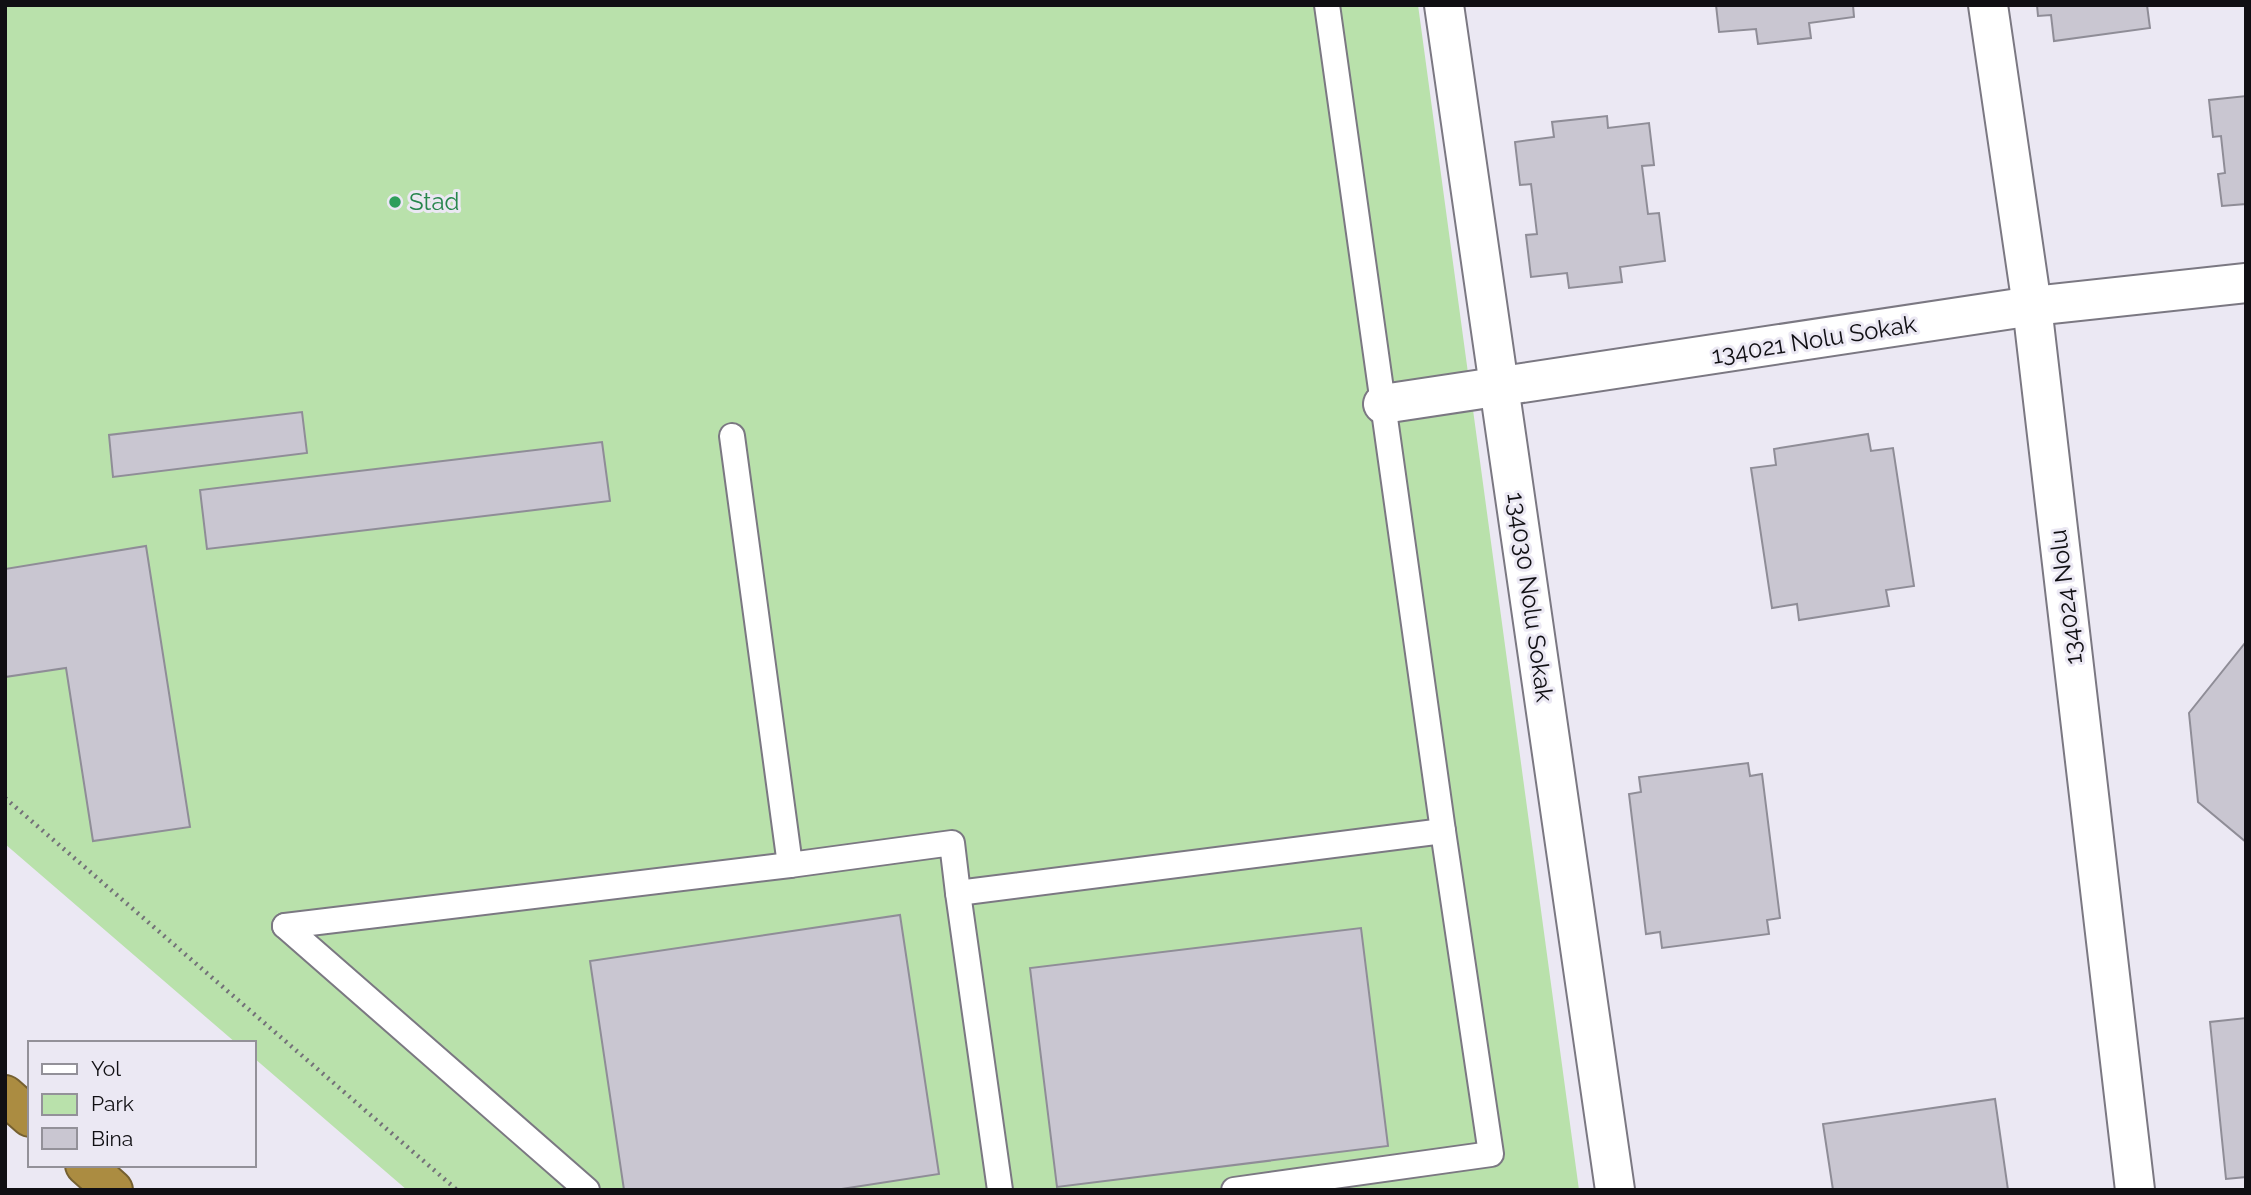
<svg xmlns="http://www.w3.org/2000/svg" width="2251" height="1195" viewBox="0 0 2251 1195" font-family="Raleway,sans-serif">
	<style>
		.green { fill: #b9e1ab }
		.building { fill: #c9c6d1; stroke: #8f8d97; stroke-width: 2 }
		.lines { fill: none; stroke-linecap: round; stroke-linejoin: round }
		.service-casing { stroke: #7b7882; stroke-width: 28 }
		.minor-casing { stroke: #7b7882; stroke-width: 42 }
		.motorway-casing { stroke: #756031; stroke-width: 42 }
		.path { stroke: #737178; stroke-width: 4.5; stroke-dasharray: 2 5; stroke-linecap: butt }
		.service { stroke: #fff; stroke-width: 24 }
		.minor { stroke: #fff; stroke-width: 38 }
		.motorway { stroke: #ab8c41; stroke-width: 38 }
		.leisure-dot { fill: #2e9e5b; stroke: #ebe8f3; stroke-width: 2.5 }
		.labels { text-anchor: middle; stroke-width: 6; stroke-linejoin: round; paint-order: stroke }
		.leisure-label { font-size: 24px; fill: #27864d; stroke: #ebe8f3; text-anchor: start }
		.street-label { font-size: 24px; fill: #100f13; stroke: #ebe8f3 }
	</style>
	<rect width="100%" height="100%" fill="#ebe8f3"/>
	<path class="green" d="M5 5H1418L1579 1190H407L254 1058V1043H236L5 844Z"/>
	<g class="building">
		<path d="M1716 5H1853L1854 17 1809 23 1811 38 1758 44 1756 29 1719 32Z"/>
		<path d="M2037 5H2147L2150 28 2054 41 2051 15 2038 16Z"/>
		<path d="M2246 96V204L2222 206 2218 174 2225 173 2221 136 2213 137 2209 100Z"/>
		<path d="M1607 116 1608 128 1649 123 1654 165 1642 166 1648 214 1659 213 1665 261 1620 267 1622 282 1569 288 1567 273 1531 277 1526 235 1537 234 1531 184 1520 185 1515 142 1554 137 1552 122Z"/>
		<path d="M302 412 307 453 113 477 109 435Z"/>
		<path d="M1868 434 1871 451 1893 448 1914 586 1886 590 1889 606 1799 620 1797 604 1772 608 1751 468 1776 465 1774 449Z"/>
		<path d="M602 442 610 501 207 549 200 490Z"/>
		<path d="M146 546 190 827 93 841 66 668 5 677V569Z"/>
		<path d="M2245 643H2246V842L2198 802 2189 713Z"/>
		<path d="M1748 763 1750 776 1762 774 1780 918 1767 920 1769 934 1662 948 1660 932 1646 934 1629 794 1641 792 1639 777Z"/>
		<path d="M900 915 939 1174 835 1190H624L590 961Z"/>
		<path d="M1361 928 1388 1146 1057 1187 1030 968Z"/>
		<path d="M2246 1018V1177L2226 1179 2210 1022Z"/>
		<path d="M1995 1099 2008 1190H1833L1823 1124Z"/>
	</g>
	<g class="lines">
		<defs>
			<g id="service">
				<path d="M732 436 790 865 952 843 958 893"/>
				<path d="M285 926 790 865"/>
				<path d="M285 926 587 1190"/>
				<path d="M1000 1190 958 893 1443 831"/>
				<path d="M1234 1190 1491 1154 1443 831 1327 5"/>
			</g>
			<g id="minor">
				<path d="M1444 5 1615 1190"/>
				<path d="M1988 5 2032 306 2135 1190"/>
				<path d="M1383 404 2032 306 2246 283"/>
			</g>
			<g id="motorway">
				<path d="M5 1095 30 1117"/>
				<path d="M85 1165 113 1190"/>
			</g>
		</defs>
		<use href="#service" class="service-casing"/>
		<use href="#minor" class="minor-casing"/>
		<use href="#motorway" class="motorway-casing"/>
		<path class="path" d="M5 798 457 1190"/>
		<use href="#service" class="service"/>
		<use href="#minor" class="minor"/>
		<use href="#motorway" class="motorway"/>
	</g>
	<circle class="leisure-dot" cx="395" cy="202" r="7"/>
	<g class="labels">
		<g class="leisure-label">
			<text x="409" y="210">Stad</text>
		</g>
		<g class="street-label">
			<text transform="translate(1814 340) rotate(-9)" y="8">134021 Nolu Sokak</text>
			<text transform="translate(1530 597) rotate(82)" y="8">134030 Nolu Sokak</text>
			<text transform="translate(2066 597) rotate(-97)" y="8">134024 Nolu</text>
		</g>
	</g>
	<rect width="2251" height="1195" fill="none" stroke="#100f13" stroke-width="14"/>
	<rect x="28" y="1041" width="228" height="126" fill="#ebe8f3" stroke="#939199" stroke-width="2"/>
	<rect x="42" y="1064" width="35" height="10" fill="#ffffff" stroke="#939199" stroke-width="2"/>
	<text x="91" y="1076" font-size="21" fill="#100f13">Yol</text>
	<rect x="42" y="1094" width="35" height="21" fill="#b9e1ab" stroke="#939199" stroke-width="2"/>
	<text x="91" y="1111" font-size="21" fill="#100f13">Park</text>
	<rect x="42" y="1128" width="35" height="21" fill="#c9c6d1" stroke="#939199" stroke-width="2"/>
	<text x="91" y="1146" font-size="21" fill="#100f13">Bina</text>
</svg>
